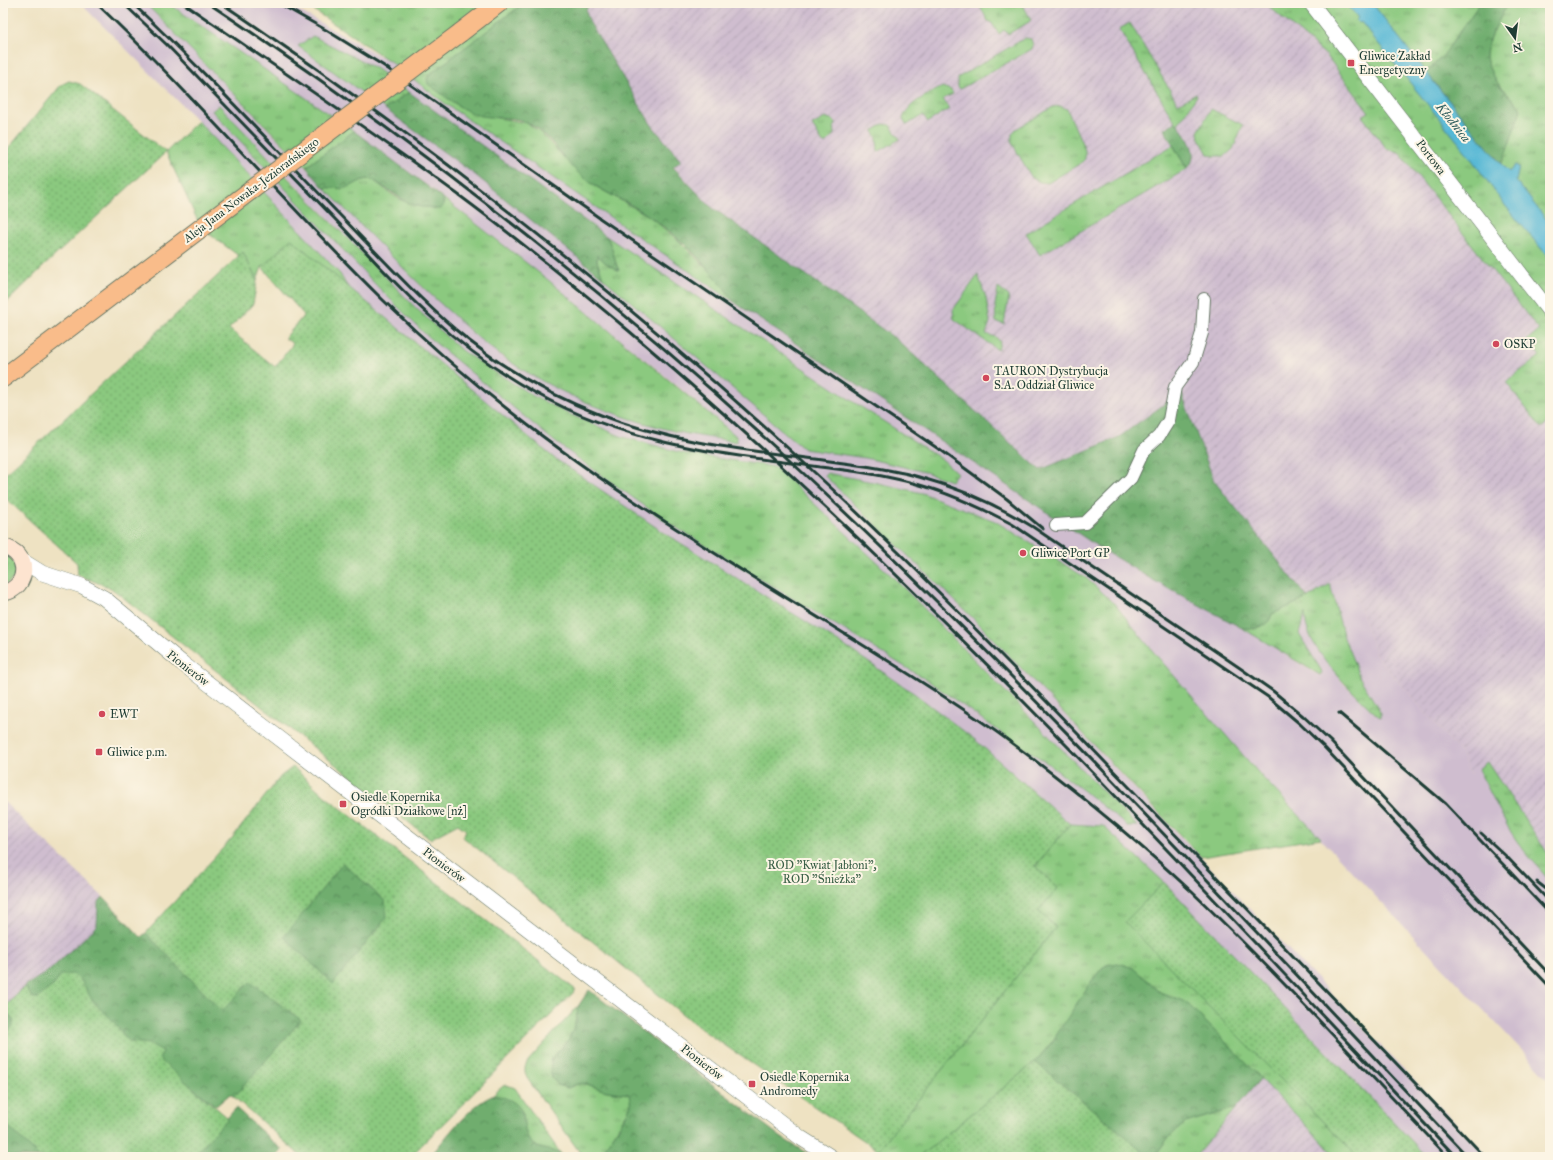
<svg xmlns="http://www.w3.org/2000/svg" width="1553" height="1160" viewBox="0 0 1553 1160" font-family="'IM FELL Great Primer',serif">
	<style>
		.industrial { fill: url(#industrial-furrows) }
		.railway { fill: #cfbdcf; fill-rule: evenodd }
		.grass { fill: url(#grass-tufts); stroke: #55835a }
		.forest { fill: url(#forest-crowns); stroke: #487551 }
		.park { fill: url(#park-dots); stroke: #55835a; fill-rule: evenodd }
		.water { fill: #56b8d5; stroke: #3a7a84 }
		.lines { fill: none; stroke-linecap: round; stroke-linejoin: round }
		.minor-casing { stroke: #677766; stroke-width: 14 }
		.tertiary-casing { stroke: #677766; stroke-width: 16 }
		.secondary-casing { stroke: #677766; stroke-width: 18 }
		.primary-casing { stroke: #677766; stroke-width: 20 }
		.minor { stroke: #fff; stroke-width: 12 }
		.tertiary { stroke: #fff; stroke-width: 15 }
		.secondary { stroke: #fde4d0; stroke-width: 16 }
		.primary { stroke: #f9bc8a; stroke-width: 18 }
		.rail { stroke: #1f3d34; stroke-width: 3 }
		.primary-bridge-casing { stroke: #677766; stroke-width: 20; stroke-linecap: butt }
		.primary-bridge { stroke: #f9bc8a; stroke-width: 18 }
		.poi-dot { fill: #d1495b; stroke: #fcf5e5; stroke-width: 1.5 }
		.labels { text-anchor: middle; stroke-width: 4; stroke-linejoin: round; paint-order: stroke }
		.poi-label { font-size: 12px; fill: #1f3d34; stroke: #fcf5e5; text-anchor: start }
		.street-label { font-size: 12px; fill: #1f3d34; stroke: #fcf5e5 }
		.park-label { font-size: 12px; fill: #3a6047; stroke: #fcf5e5 }
		.water-label { font-size: 13px; font-style: italic; fill: #2d5c5c; stroke: #fcf5e5 }
	</style>
	<defs>
		<pattern id="industrial-furrows" width="10" height="10" patternUnits="userSpaceOnUse"><rect width="10" height="10" fill="#cfbdcf"/><path d="M-1 1l2-2M0 10L10 0M9 11l2-2" fill="none" stroke="#b1a3b2"/></pattern>
		<pattern id="grass-tufts" width="24" height="20" patternUnits="userSpaceOnUse"><rect width="24" height="20" fill="#8bc97f"/><path d="M3 7l-1-3M5 7V3M7 7l1-3M15 17l-1-3M17 17v-4M19 17l1-3" fill="none" stroke="#71a469"/></pattern>
		<pattern id="forest-crowns" width="20" height="18" patternUnits="userSpaceOnUse"><rect width="20" height="18" fill="#70ad6e"/><path d="M2 6a3 3 0 1 1 6 0M12 15a3 3 0 1 1 6 0" fill="none" stroke="#5b8e5b"/></pattern>
		<pattern id="park-dots" width="8" height="8" patternUnits="userSpaceOnUse"><rect width="8" height="8" fill="#8bc97f"/><path d="M2 2h.1M6 6h.1" fill="none" stroke="#71a469" stroke-width="1.8" stroke-linecap="round"/></pattern>
	</defs>
	<rect width="100%" height="100%" fill="#fcf5e5"/>
	<filter id="ink" filterUnits="userSpaceOnUse"><feTurbulence type="fractalNoise" baseFrequency=".025" numOctaves="2"/><feDisplacementMap in="SourceGraphic" scale="8" xChannelSelector="R" yChannelSelector="G"/><feConvolveMatrix kernelMatrix="1 2 1 2 8 2 1 2 1" color-interpolation-filters="sRGB"/></filter>
	<filter id="wash" filterUnits="userSpaceOnUse"><feTurbulence type="fractalNoise" baseFrequency=".012" numOctaves="4" result="noise"/><feDisplacementMap in="SourceGraphic" scale="16" xChannelSelector="R" yChannelSelector="G"/><feGaussianBlur stdDeviation="0.9" result="paint"/><feColorMatrix in="noise" values="0 0 0 0 0 0 0 0 0 0 0 0 0 0 0 0 0 1.4 0 .05"/><feComposite in="paint" operator="in"/></filter>
	<g filter="url(#wash)">
		<rect width="100%" height="100%" fill="#eee2c2"/>
		<g class="industrial">
			<path d="M580 3H1265L1327 56 1369 112 1363 116 1387 149 1399 152 1550 344V857L1487 762 1474 773 1470 774 1461 753 1376 656 1356 596 1349 577 1330 584 1308 598 1214 481 1181 392 1119 437 1040 470 896 339 710 206 673 166 681 161 651 124 590 23 586 11Z"/>
			<path d="M3 801 103 897 98 903 97 926 50 970 25 986 3 1009Z"/>
			<path d="M1261 1078 1337 1157H1195Z"/>
		</g>
		<path class="railway" d="M80 3H145L421 286 502 357 540 379 582 400 627 417 675 432 736 442 737 438 735 435 675 384 547 279 436 192 354 131 168 3H285L391 62 447 105 734 302 1097 546 1151 579 1242 628 1315 673 1321 670 1299 634 1308 598V630L1319 651 1344 684 1378 716 1381 717V713L1360 678 1344 638 1330 584 1349 577 1356 596 1376 656 1461 753 1470 774 1478 769 1514 837 1550 880V1080L1263 778 1156 655 1113 602 1086 578 995 521 922 493 878 483 827 473 825 475 826 477 980 625 1169 825 1488 1157H1427L1164 882 1103 826 1070 824 974 739 915 694 840 643 663 532 554 458 347 286 340 274 198 121ZM313 36 375 68 606 236 852 401 943 460 957 473 951 481 925 472 866 458 804 449 603 278 474 174 298 46ZM218 105 417 309 462 351 533 396 569 414 623 437 683 453 775 468 897 581 1029 715 1084 791 1043 760 1007 737 930 682 667 522 554 441 427 336 378 287 212 111Z"/>
		<g class="grass">
			<path d="M145 3H168L354 131 306 167Z"/>
			<path d="M303 3H524L431 74 475 114 527 123 541 133 566 160 593 185 649 216 679 241 719 280 734 302 447 105 391 62Z"/>
			<path d="M978 3H1022L1031 20 1029 22 1008 34 1004 30 999 34 991 22 988 21Z"/>
			<path d="M1265 3H1346L1358 18 1356 20 1359 23 1361 22 1467 153 1504 204 1550 259V421L1541 428 1506 382 1540 356 1527 340 1539 330 1399 152 1387 149 1362 116 1369 112 1327 56Z"/>
			<path d="M1372 3H1480L1443 56 1426 72Z"/>
			<path d="M1508 3H1550V224L1516 181 1519 167 1515 165 1509 172 1501 164 1505 156 1521 109C1515 101 1507 94 1500 86 1494 78 1486 65 1486 55 1486 43 1502 14 1508 3Z"/>
			<path d="M1130 23 1178 104 1196 94 1197 96 1178 124 1175 122 1119 29Z"/>
			<path d="M313 36 375 68 409 92 385 109 298 46Z"/>
			<path d="M1025 38 1031 39 1033 45 1032 49 960 89C956 86 957 81 959 77Z"/>
			<path d="M942 87 951 90 953 94 943 99 949 109 928 122 923 115 907 125 903 119C907 103 928 95 942 87Z"/>
			<path d="M219 105 287 177 417 309 462 351 533 396 569 414 623 437 683 453 775 467 897 581 1137 826H1127L1084 791 1043 760 1007 737 930 682 667 522 554 441 427 336 378 287 212 111Z"/>
			<path d="M1060 106 1067 109 1085 150V159L1081 163 1048 183 1040 182 1032 178 1012 143V134L1016 129 1053 107Z"/>
			<path d="M1211 109 1243 125 1233 149 1225 156H1213L1208 154 1199 138 1198 132Z"/>
			<path d="M825 118 832 119 836 124 834 125 835 134 826 143H823L812 125Z"/>
			<path d="M198 121 340 274 347 286 291 239 262 267 257 281 243 252 239 256 201 228 166 152Z"/>
			<path d="M883 124 890 125 900 139 878 152 877 138 873 131Z"/>
			<path d="M1173 145 1187 169 1040 255 1026 233Z"/>
			<path d="M368 179 373 180C384 188 395 198 408 203 417 208 426 206 436 209L444 204 443 198 547 279 735 435 737 438V442C716 438 694 436 674 431 615 417 551 391 502 356 484 344 467 328 451 313 407 274 366 230 324 188L352 185 358 181Z"/>
			<path d="M606 236 852 401 943 460 957 473 951 481 925 472 866 458 804 449 603 278 597 261V254L607 264 619 270C613 259 613 247 606 236Z"/>
			<path d="M978 275 986 298 990 322 986 334 996 337 1000 342 998 350 954 319 953 310Z"/>
			<path d="M998 288 1009 296 1004 324 996 322 995 305Z"/>
			<path d="M827 473 878 483 922 493 995 521 1086 578 1113 602 1156 655 1263 778 1321 838 1201 857 980 625 826 477 825 475Z"/>
			<path d="M3 553 15 561 16 576 3 587Z"/>
			<path d="M1330 584 1344 638 1360 678 1381 713V717L1378 716C1355 694 1303 647 1305 613L1299 634 1321 670 1322 673 1320 675 1242 628 1255 629 1270 620 1272 614 1308 598Z"/>
			<path d="M1487 762 1550 857V880C1535 863 1519 847 1508 827L1478 769Z"/>
			<path d="M1070 824 1103 826 1164 882 1126 922 1358 1157H1337L1190 1006C1181 1002 1169 998 1160 992 1144 981 1121 954 1102 968L1052 1042 1035 1062 919 1157H901L878 1150 1056 927 1038 911 1058 888 1035 867Z"/>
			<path d="M579 1005 574 1028 569 1039 552 1058V1078L558 1085 568 1088C586 1079 587 1086 604 1090 612 1092 620 1093 629 1094L631 1105C622 1123 610 1139 601 1157H583L527 1078C524 1071 524 1066 529 1060Z"/>
			<path d="M507 1085 515 1088 561 1154C550 1151 531 1149 526 1136 524 1128 524 1119 522 1111L497 1096H492L503 1086Z"/>
			<path d="M1236 1108 1195 1157H1154L1168 1138 1185 1123Z"/>
		</g>
		<g class="forest">
			<path d="M524 3H589L586 11 590 23 651 124 681 161 673 167 710 206 896 339 1040 470 1119 437 1181 392 1214 481 1308 598 1272 614C1267 629 1255 629 1242 628L1151 579 1097 546 734 302C712 269 682 239 649 216 628 201 602 193 582 176 562 160 551 134 528 123 512 115 491 120 474 114 459 108 442 94 428 84L427 79 430 74Z"/>
			<path d="M1480 3H1508C1502 14 1486 43 1486 55 1486 65 1494 78 1500 86 1507 94 1515 101 1521 109L1505 156 1501 164 1426 72 1443 56Z"/>
			<path d="M409 92 606 236C614 247 613 259 619 271L607 264 597 255V261L603 278 474 174 385 109Z"/>
			<path d="M1175 122 1178 124C1186 137 1202 154 1187 169L1164 129Z"/>
			<path d="M354 131 443 198 444 204 441 209H436L428 207H421L408 203 373 180C362 177 356 185 346 188 340 190 330 187 324 188L306 167Z"/>
			<path d="M343 863 385 901 387 917 333 984 284 937Z"/>
			<path d="M103 897 141 937 146 933 222 1011 250 981 301 1020 234 1097 230 1094 216 1106 169 1069 159 1059 163 1051 150 1044 130 1042 122 1034 113 1021 98 1008 91 999 81 980 61 975 54 985 38 998H32L25 986 50 970 97 926 98 903Z"/>
			<path d="M1118 963 1133 968 1160 992 1183 1001 1190 1006 1261 1078 1236 1108 1185 1123 1168 1138 1154 1157H1150L1035 1062 1052 1042 1090 983 1102 968 1107 965Z"/>
			<path d="M589 990 782 1138 813 1157H601L608 1143 620 1126 631 1105 629 1094C621 1093 614 1092 607 1091 589 1087 587 1078 568 1088L558 1085 552 1078 550 1069 552 1058 569 1039 574 1028 579 1005Z"/>
			<path d="M4 1008 13 1020V1026L3 1038Z"/>
			<path d="M492 1096C499 1096 504 1097 510 1100 531 1111 519 1129 531 1142 539 1152 557 1148 564 1157H430C445 1138 470 1105 492 1096Z"/>
			<path d="M236 1108 282 1150 276 1157H193Z"/>
			<path d="M3 1121 40 1157H3Z"/>
		</g>
		<g class="park">
			<path d="M69 81 80 84 166 152 45 265 3 306V155L61 85Z"/>
			<path d="M291 239 554 458 663 532 840 643 915 694 974 739 1070 824 1035 866 1058 888 1038 911 1056 927 878 1150 701 1029 463 837 466 830 458 824 430 839 111 588 78 575 77 563 3 496V476L243 252 257 281 253 304 229 329 275 367 293 344 285 338 304 315 262 267Z"/>
			<path d="M293 767 325 796 576 990 410 1157H302L234 1097 301 1020 250 982 222 1011 146 933 233 837 281 776ZM343 863 385 901 387 917 333 984 284 937Z"/>
			<path d="M1164 882 1427 1157H1358L1125 922Z"/>
			<path d="M73 974C85 982 84 987 91 998 97 1008 106 1013 113 1021 119 1028 123 1036 130 1042L150 1044 163 1051 159 1059 228 1118 193 1157H40L3 1121V1038L13 1026V1019L4 1008 25 986 32 998H38L54 985 61 975Z"/>
			<path d="M1035 1062 1150 1157H919Z"/>
		</g>
		<path class="water" d="M1346 3H1372L1436 85 1501 164 1509 172 1515 165 1519 167 1516 181 1550 224V259L1504 204 1467 153 1361 22 1359 23 1356 20 1358 18Z"/>
	</g>
	<g filter="url(#ink)">
		<g class="lines">
			<defs>
				<path id="minor" d="M1056 525 1085 523 1131 478 1144 450 1159 436 1169 420 1175 387 1193 362 1202 333 1204 299"/>
				<g id="tertiary">
					<path d="M1311 3 1550 312"/>
					<path d="M21 560 42 573 82 586 104 598 182 663 262 725 801 1138 831 1157"/>
				</g>
				<path id="secondary" d="M3 547C30 552 30 588 3 593"/>
				<g id="primary">
					<path d="M460 33 499 3"/>
					<path d="M3 378 201 228"/>
				</g>
			</defs>
			<use href="#minor" class="minor-casing"/>
			<use href="#tertiary" class="tertiary-casing"/>
			<use href="#secondary" class="secondary-casing"/>
			<use href="#primary" class="primary-casing"/>
			<use href="#minor" class="minor"/>
			<use href="#tertiary" class="tertiary"/>
			<use href="#secondary" class="secondary"/>
			<use href="#primary" class="primary"/>
			<g class="rail">
				<path d="M96 3C196 97 284 203 383 300 423 339 466 377 511 412 612 492 722 558 832 626 890 662 949 698 1005 738 1070 786 1133 837 1192 892 1281 977 1363 1068 1448 1157"/>
				<path d="M123 3 167 45C222 102 277 159 332 216 365 250 396 286 431 317 488 369 556 411 631 433 692 452 757 458 820 467 848 470 877 474 905 481 943 490 978 506 1012 524L1268 697 1300 724 1324 747 1550 987"/>
				<path d="M132 3C203 69 269 142 337 212 376 252 414 294 456 330 499 366 549 395 601 415 672 443 748 450 823 460 855 465 888 468 919 477 960 488 997 505 1033 527L1240 668 1273 691 1303 716 1330 741 1550 975"/>
				<path d="M183 3C276 67 369 129 460 196 518 239 574 285 629 331 927 584 1189 874 1456 1157"/>
				<path d="M208 3C418 143 617 300 802 472 1035 689 1249 926 1468 1157"/>
				<path d="M221 3C421 137 612 287 790 450 909 558 1020 674 1132 790 1250 912 1369 1033 1485 1157"/>
				<path d="M278 3 326 30 384 66 601 219 937 448 1007 499 1043 529"/>
				<path d="M1339 713 1446 804 1550 914"/>
				<path d="M1481 833 1507 857 1550 902"/>
				<path d="M1537 882 1550 892"/>
			</g>
			<defs>
				<path id="primary-bridge" d="M201 228 460 33"/>
			</defs>
			<use href="#primary-bridge" class="primary-bridge-casing"/>
			<use href="#primary-bridge" class="primary-bridge"/>
		</g>
	</g>
	<g class="poi-dot">
		<rect x="1347" y="59" width="8" height="8" rx="2"/>
		<circle cx="1496" cy="344" r="4"/>
		<circle cx="986" cy="378" r="4"/>
		<circle cx="1023" cy="553" r="4"/>
		<circle cx="102" cy="714" r="4"/>
		<rect x="95" y="748" width="8" height="8" rx="2"/>
		<rect x="339" y="800" width="8" height="8" rx="2"/>
		<rect x="748" y="1080" width="8" height="8" rx="2"/>
	</g>
	<g class="labels">
		<g class="poi-label">
			<text x="1359" y="60">Gliwice Zakład<tspan x="1359" dy="14">Energetyczny</tspan></text>
			<text x="1504" y="348">OSKP</text>
			<text x="994" y="375">TAURON Dystrybucja<tspan x="994" dy="14">S.A. Oddział Gliwice</tspan></text>
			<text x="1031" y="557">Gliwice Port GP</text>
			<text x="110" y="718">EWT</text>
			<text x="107" y="756">Gliwice p.m.</text>
			<text x="351" y="801">Osiedle Kopernika<tspan x="351" dy="14">Ogródki Działkowe [nż]</tspan></text>
			<text x="760" y="1081">Osiedle Kopernika<tspan x="760" dy="14">Andromedy</tspan></text>
		</g>
		<g class="street-label">
			<text transform="translate(1431 157) rotate(53)" y="4">Portowa</text>
			<text transform="translate(251 190) rotate(-37)" y="4">Aleja Jana Nowaka-Jeziorańskiego</text>
			<text transform="translate(188 668) rotate(38)" y="4">Pionierów</text>
			<text transform="translate(444 865) rotate(37)" y="4">Pionierów</text>
			<text transform="translate(702 1062) rotate(38)" y="4">Pionierów</text>
		</g>
		<g class="park-label">
			<text x="822" y="869">ROD "Kwiat Jabłoni",<tspan x="822" dy="14">ROD "Śnieżka"</tspan></text>
		</g>
		<g class="water-label">
			<text transform="translate(1454 122) rotate(51)" y="5">Kłodnica</text>
		</g>
	</g>
	<rect width="1553" height="1160" fill="none" stroke="#fcf5e5" stroke-width="16"/>
	<g transform="translate(1515 38) rotate(166)" stroke="#fcf5e5" stroke-width="3" paint-order="stroke">
	<path d="M0-3L7 15L0 10L-7 15Z" fill="#1f3d34"/>
	<text y="-6" font-size="11" font-weight="bold" text-anchor="middle" fill="#1f3d34">N</text>
	</g>
</svg>
